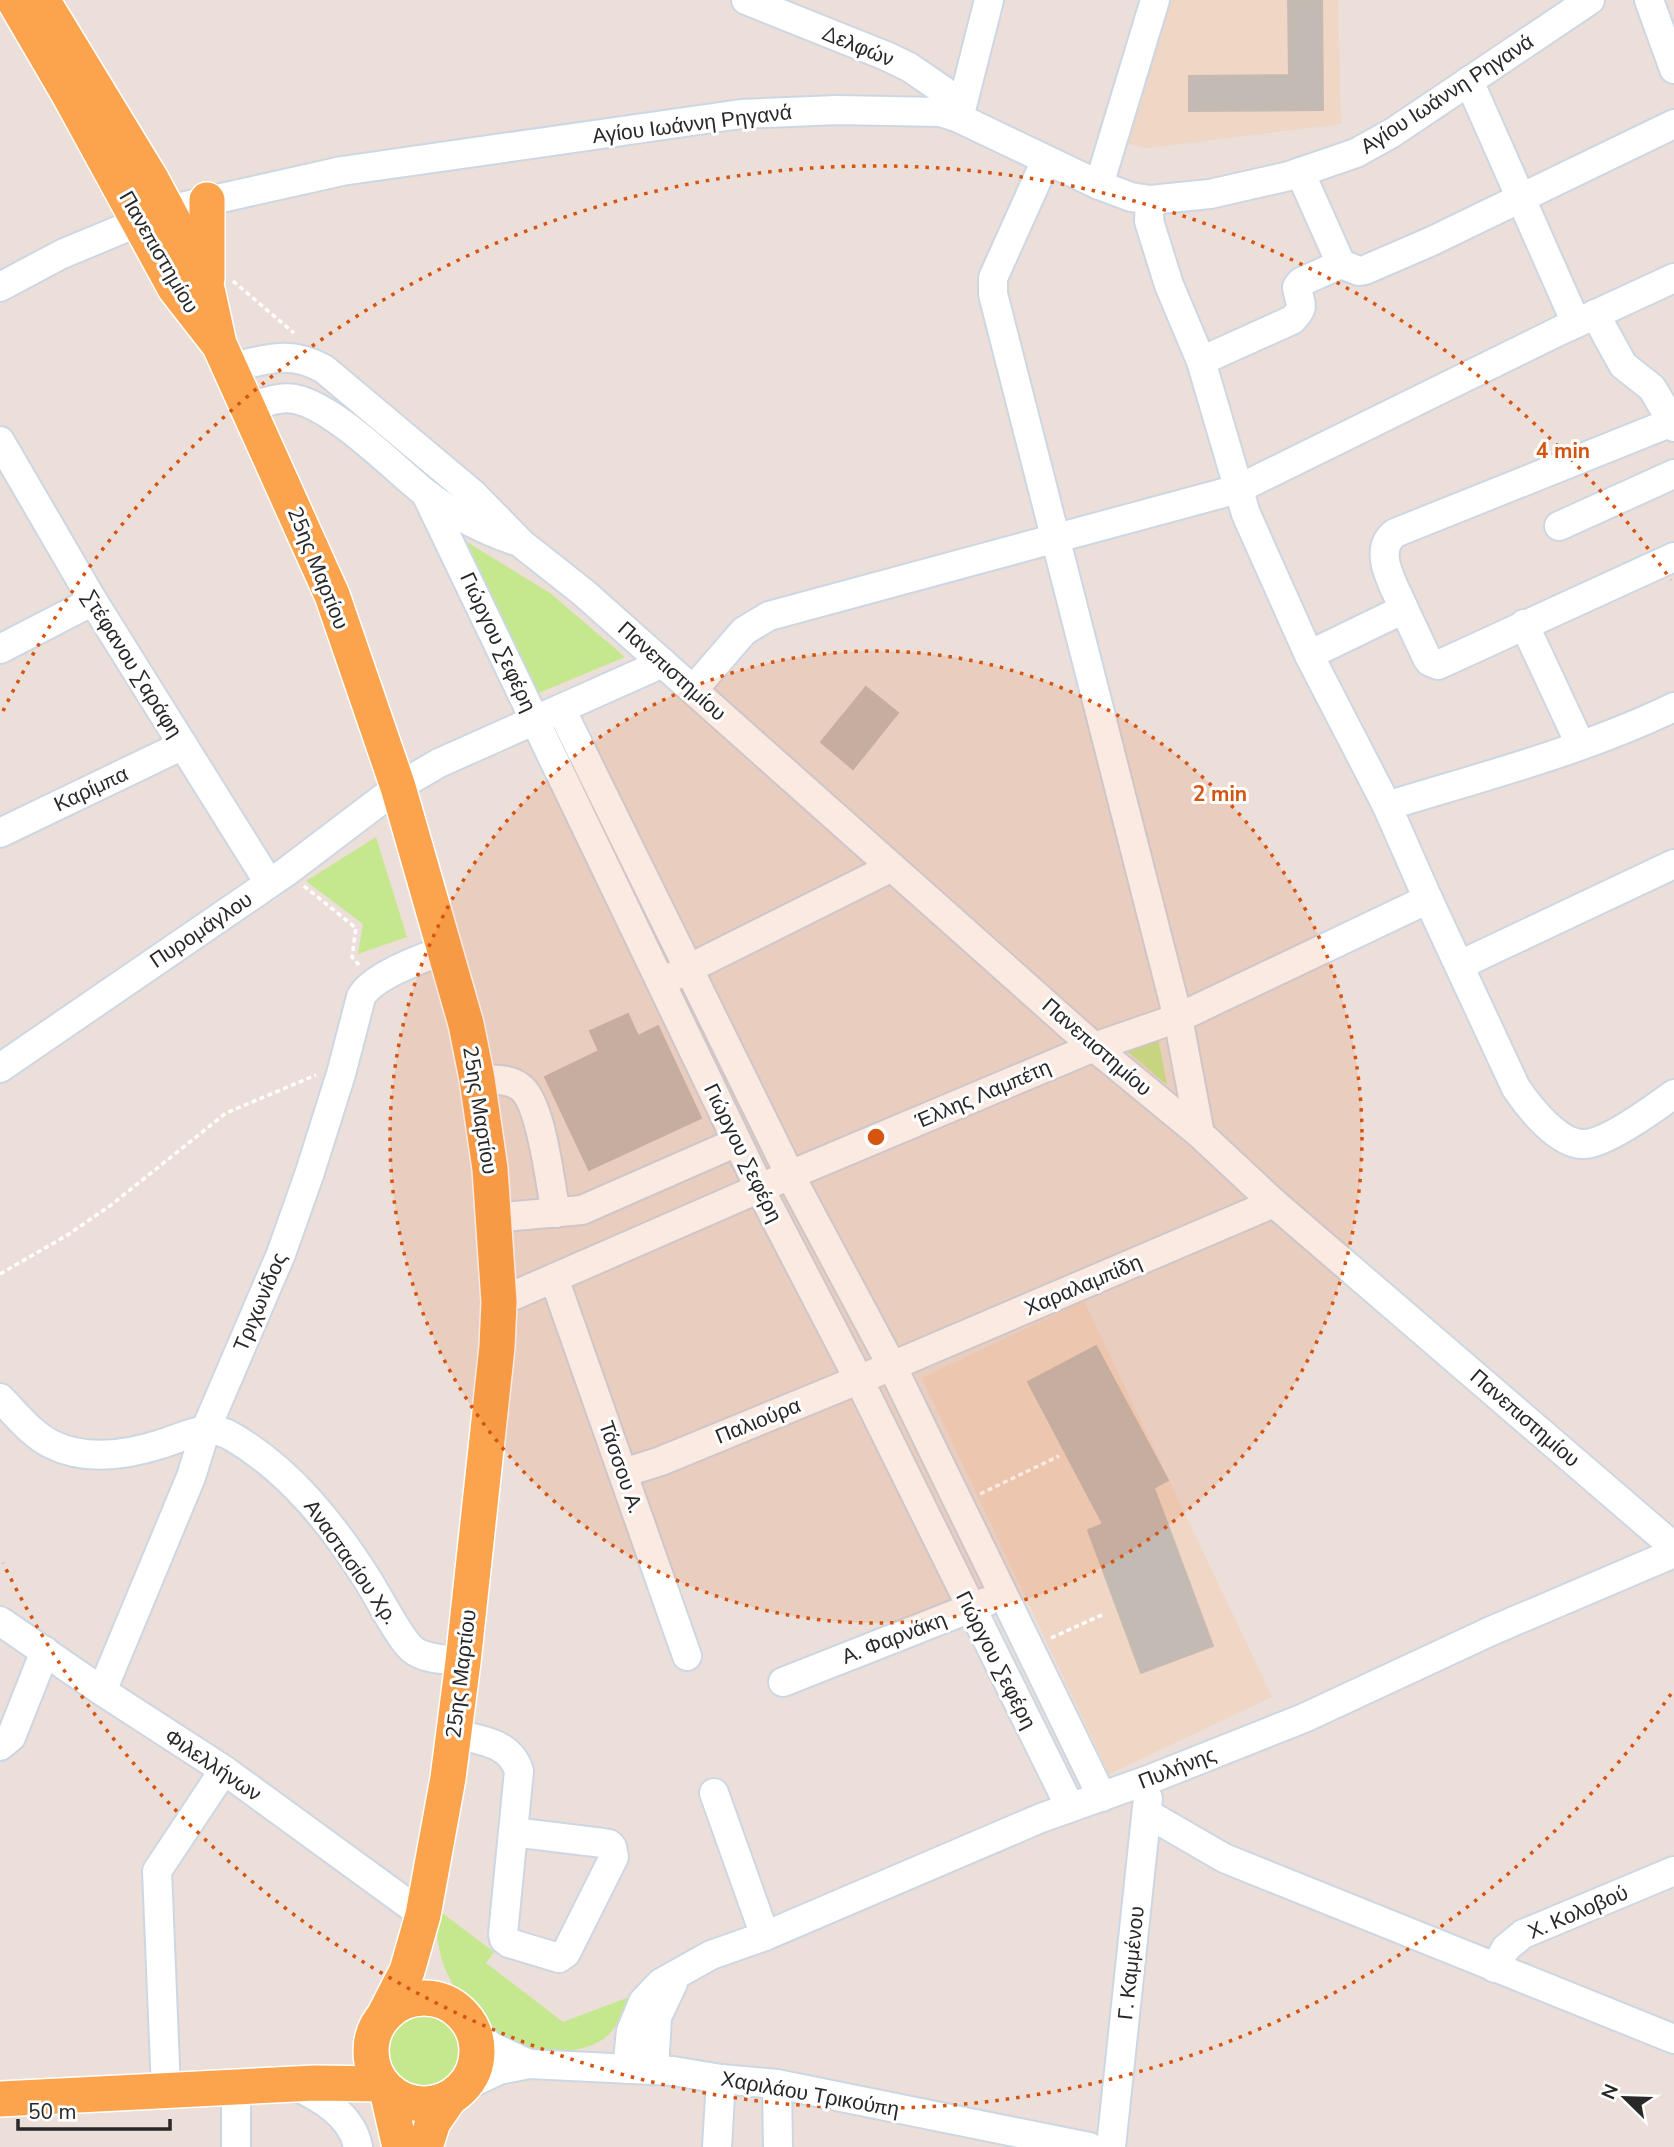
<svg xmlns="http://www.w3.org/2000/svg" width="1674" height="2147" viewBox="0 0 1674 2147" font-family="'Nunito Sans',sans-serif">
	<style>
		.education { fill: #efd6c5 }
		.green { fill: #c5e88f }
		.building { fill: #c3bab4; stroke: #c7bab2; stroke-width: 2 }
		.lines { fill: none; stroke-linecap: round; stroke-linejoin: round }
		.minor-casing { stroke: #cdd7e3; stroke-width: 32 }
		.major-casing { stroke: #fff; stroke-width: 38 }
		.path { stroke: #fff; stroke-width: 3.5; stroke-dasharray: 5 3.5; stroke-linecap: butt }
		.minor { stroke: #fff; stroke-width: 28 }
		.major { stroke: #fba44d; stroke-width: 35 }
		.ring { fill: none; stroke: #d5540f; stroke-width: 3.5; stroke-dasharray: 3.5 7 }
		.labels { text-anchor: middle; stroke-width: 6; stroke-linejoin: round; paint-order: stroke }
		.street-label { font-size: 21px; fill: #282828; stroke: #fff }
		.centre { fill: #d5540f; stroke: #fff; stroke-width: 3.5 }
		.ring-label { font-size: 21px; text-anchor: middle; font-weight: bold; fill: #d5540f; stroke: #fff; stroke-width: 6; stroke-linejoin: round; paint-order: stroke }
	</style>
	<rect width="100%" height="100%" fill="#ecded8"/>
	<g class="education">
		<path d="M1168 0H1338L1341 124 1148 148 1126 143Z"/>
		<path d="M1084 1301 1272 1697 1109 1774 922 1378Z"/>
	</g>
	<g class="green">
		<path d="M454 534 550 593 625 657 534 695Z"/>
		<path d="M376 837 407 937 358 954 363 924 306 881Z"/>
		<path d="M1158 1037 1167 1085 1126 1050Z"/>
		<path d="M437 1909 494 1952 486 1963 563 2022 632 1996C624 2011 617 2030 602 2040 570 2059 526 2053 495 2034 487 2029 456 1990 451 1981 438 1958 436 1935 437 1909Z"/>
		<circle cx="425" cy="2050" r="40"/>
	</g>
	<g class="building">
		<path d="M1288 0H1322L1323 110 1189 111V76L1289 75Z"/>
		<path d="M866 687 898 713 853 769 821 742Z"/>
		<path d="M628 1014 638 1036 658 1026 701 1118 589 1170 545 1077 599 1051 590 1031Z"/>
		<path d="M1096 1346 1168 1480 1154 1488 1213 1646 1141 1673 1088 1530 1103 1524 1028 1382Z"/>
	</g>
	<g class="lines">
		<defs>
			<g id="minor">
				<path d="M746 0 886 56 909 67 944 91 948 102 949 114"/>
				<path d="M1649 0 1674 69"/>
				<path d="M1469 81 1576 323"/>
				<path d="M959 118 989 0"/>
				<path d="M1046 160 993 278V294L1178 1018 1200 1134"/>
				<path d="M1300 172 1341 264"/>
				<path d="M1099 185 1155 0"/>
				<path d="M1150 200 1149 221 1169 285 1201 361 1246 514 1309 655 1387 806 1428 899 1516 1088C1529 1107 1559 1146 1585 1144 1607 1143 1655 1108 1674 1094"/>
				<path d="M0 287 62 254 168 210 342 171 741 114 837 110 940 112 959 118 1099 185 1131 197 1150 200 1210 194 1289 176 1356 153 1392 133 1590 0"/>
				<path d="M1595 314 1623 365 1652 388 1672 422"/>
				<path d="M1201 361 1292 320C1307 305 1299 304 1297 287L1301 282 1341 264 1359 271 1365 270 1432 241 1674 124"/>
				<path d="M229 368C265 360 289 349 324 369L473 494 522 544 584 593 1094 1047 1200 1134 1274 1203 1674 1547"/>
				<path d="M248 407C264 403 279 396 295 399 334 407 392 466 424 492 451 513 481 529 513 540"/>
				<path d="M0 441 93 601 269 883"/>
				<path d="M426 494 760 1189 859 1380 1070 1807"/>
				<path d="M1559 526 1674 474"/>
				<path d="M1404 609 1427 658 1430 662 1438 665 1674 557"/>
				<path d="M1524 624 1580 744"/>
				<path d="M0 649 93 601"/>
				<path d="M1309 655 1404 609C1395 587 1371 551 1395 533L1672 422 1674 427"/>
				<path d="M693 690 744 631 769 616 1238 489 1557 332 1674 278"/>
				<path d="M561 709 790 1175 892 1366 1102 1797"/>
				<path d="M1387 806C1481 777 1586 750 1674 707"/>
				<path d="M0 833 183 745"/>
				<path d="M1460 965 1674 864"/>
				<path d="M672 977 892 867"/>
				<path d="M0 1068 286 872 398 787 439 763 663 663"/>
				<path d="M477 1079C491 1080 509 1078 520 1087 542 1102 550 1185 556 1213"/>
				<path d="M493 1218 582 1210 737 1142"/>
				<path d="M554 1278 687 1656"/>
				<path d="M499 1302 790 1175 1094 1047 1178 1018 1428 899"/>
				<path d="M0 1398C16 1414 31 1434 51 1444 85 1461 127 1455 161 1444 185 1437 207 1422 231 1436 290 1470 334 1526 369 1582 379 1598 400 1639 412 1649 424 1660 448 1659 463 1662"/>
				<path d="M623 1473 661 1461 892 1366 1274 1203"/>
				<path d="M0 1621 102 1691 224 1770 423 1915"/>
				<path d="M783 1682 986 1602"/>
				<path d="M102 1691 191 1477 206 1429 281 1254 310 1172 341 1074 361 997C373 975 422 959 446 949"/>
				<path d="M454 1734C480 1740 510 1742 519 1771L503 1934 504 1939 509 1943 559 1958 566 1953 614 1857 612 1847 609 1844 603 1843 513 1832"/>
				<path d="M0 1746 11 1737 45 1651"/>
				<path d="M714 1793 765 1936"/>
				<path d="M1148 1814 1224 1858 1674 2039"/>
				<path d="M1495 1968 1506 1948 1523 1934 1674 1871"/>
				<path d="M473 2029 490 2046 529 2064"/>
				<path d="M627 2069 631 2031 643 2002 661 1983 711 1955 765 1936 1041 1818 1148 1780 1304 1718 1491 1631 1674 1553"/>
				<path d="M654 2069 657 2017 673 1983"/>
				<path d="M292 2084C319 2097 352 2114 358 2147"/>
				<path d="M777 2084 778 2147"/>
				<path d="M236 2086V2147"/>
				<path d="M465 2086 499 2070 529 2064 673 2071 721 2079 777 2084 1089 2147"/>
				<path d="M166 2090 157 1871 224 1770"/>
				<path d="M717 2147 721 2079"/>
				<path d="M1111 2147 1148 1798"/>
			</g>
			<g id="major">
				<path d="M14 0 70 96 175 288 217 342"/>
				<path d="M42 0 151 179 201 273 207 289 219 344 332 595 398 787 466 1024 477 1079 490 1169 499 1302 497 1347 463 1662 448 1778 423 1915 407 1971 384 2016"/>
				<path d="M207 200V278"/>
				<circle cx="424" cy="2051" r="53"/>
				<path d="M387 2090 400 2147"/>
				<path d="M0 2099 315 2083 382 2084"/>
				<path d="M425 2147 433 2122 449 2099"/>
			</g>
		</defs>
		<use href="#minor" class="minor-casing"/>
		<use href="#major" class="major-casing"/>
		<g class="path">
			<path d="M233 281 294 333"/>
			<path d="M304 886 356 928 352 957 359 965"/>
			<path d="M0 1274 69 1234 111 1205 226 1113 316 1075"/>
			<path d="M980 1494 1059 1456"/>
			<path d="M1051 1638 1104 1614"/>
		</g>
		<use href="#minor" class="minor"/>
		<use href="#major" class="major"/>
	</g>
	<circle cx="876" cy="1137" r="486" fill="#d5540f" fill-opacity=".12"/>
	<g class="ring">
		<circle cx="876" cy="1137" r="486"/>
		<path d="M1671 1694A971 971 0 0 1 3 1563M3 711A971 971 0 0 1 1671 580"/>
	</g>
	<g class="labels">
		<g class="street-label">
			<text transform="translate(858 46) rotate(22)" y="7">Δελφών</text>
			<text transform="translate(1447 94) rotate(-33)" y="7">Αγίου Ιωάννη Ρηγανά</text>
			<text transform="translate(692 124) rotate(-7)" y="7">Αγίου Ιωάννη Ρηγανά</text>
			<text transform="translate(159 252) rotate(60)" y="7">Πανεπιστημίου</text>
			<text transform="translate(318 568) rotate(68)" y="7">25ης Μαρτίου</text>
			<text transform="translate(498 642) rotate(65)" y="7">Γιώργου Σεφέρη</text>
			<text transform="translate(132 664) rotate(58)" y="7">Στέφανου Σαράφη</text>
			<text transform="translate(672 671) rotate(42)" y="7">Πανεπιστημίου</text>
			<text transform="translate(91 789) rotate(-25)" y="7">Καρίμπα</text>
			<text transform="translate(201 930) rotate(-34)" y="7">Πυρομάγλου</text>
			<text transform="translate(1097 1047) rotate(41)" y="7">Πανεπιστημίου</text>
			<text transform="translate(983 1094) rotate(-23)" y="7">Έλλης Λαμπέτη</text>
			<text transform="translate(480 1110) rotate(81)" y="7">25ης Μαρτίου</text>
			<text transform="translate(743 1153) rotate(64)" y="7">Γιώργου Σεφέρη</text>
			<text transform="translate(1083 1285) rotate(-23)" y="7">Χαραλαμπίδη</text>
			<text transform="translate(260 1302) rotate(-67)" y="7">Τριχωνίδος</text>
			<text transform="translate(1525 1418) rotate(41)" y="7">Πανεπιστημίου</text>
			<text transform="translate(758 1421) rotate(-22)" y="7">Παλιούρα</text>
			<text transform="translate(621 1467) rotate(71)" y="7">Τάσσου Α.</text>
			<text transform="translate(351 1562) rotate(55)" y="7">Αναστασίου Χρ.</text>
			<text transform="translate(894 1638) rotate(-21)" y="7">Α. Φαρνάκη</text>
			<text transform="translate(996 1660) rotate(63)" y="7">Γιώργου Σεφέρη</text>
			<text transform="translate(461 1674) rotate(-83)" y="7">25ης Μαρτίου</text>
			<text transform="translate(213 1765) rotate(34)" y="7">Φιλελλήνων</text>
			<text transform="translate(1177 1768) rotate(-21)" y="7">Πυλήνης</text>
			<text transform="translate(1578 1912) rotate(-23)" y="7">Χ. Κολοβού</text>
			<text transform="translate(1131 1963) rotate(-84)" y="7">Γ. Καμμένου</text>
			<text transform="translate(810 2094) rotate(10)" y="7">Χαριλάου Τρικούπη</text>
		</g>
	</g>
	<circle cx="876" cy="1137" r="10" class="centre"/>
	<g class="ring-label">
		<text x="1563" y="458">4 min</text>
		<text x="1220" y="801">2 min</text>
	</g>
	<g transform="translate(1625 2098) rotate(293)" stroke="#ffffff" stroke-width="5" paint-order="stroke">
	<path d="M0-5L12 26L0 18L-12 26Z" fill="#282828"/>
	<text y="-10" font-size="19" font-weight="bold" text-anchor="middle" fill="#282828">N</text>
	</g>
	<path d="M18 2119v10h152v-10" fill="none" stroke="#282828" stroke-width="3.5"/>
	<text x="28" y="2119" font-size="21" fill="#282828" stroke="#ffffff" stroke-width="5" paint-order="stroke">50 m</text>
</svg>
